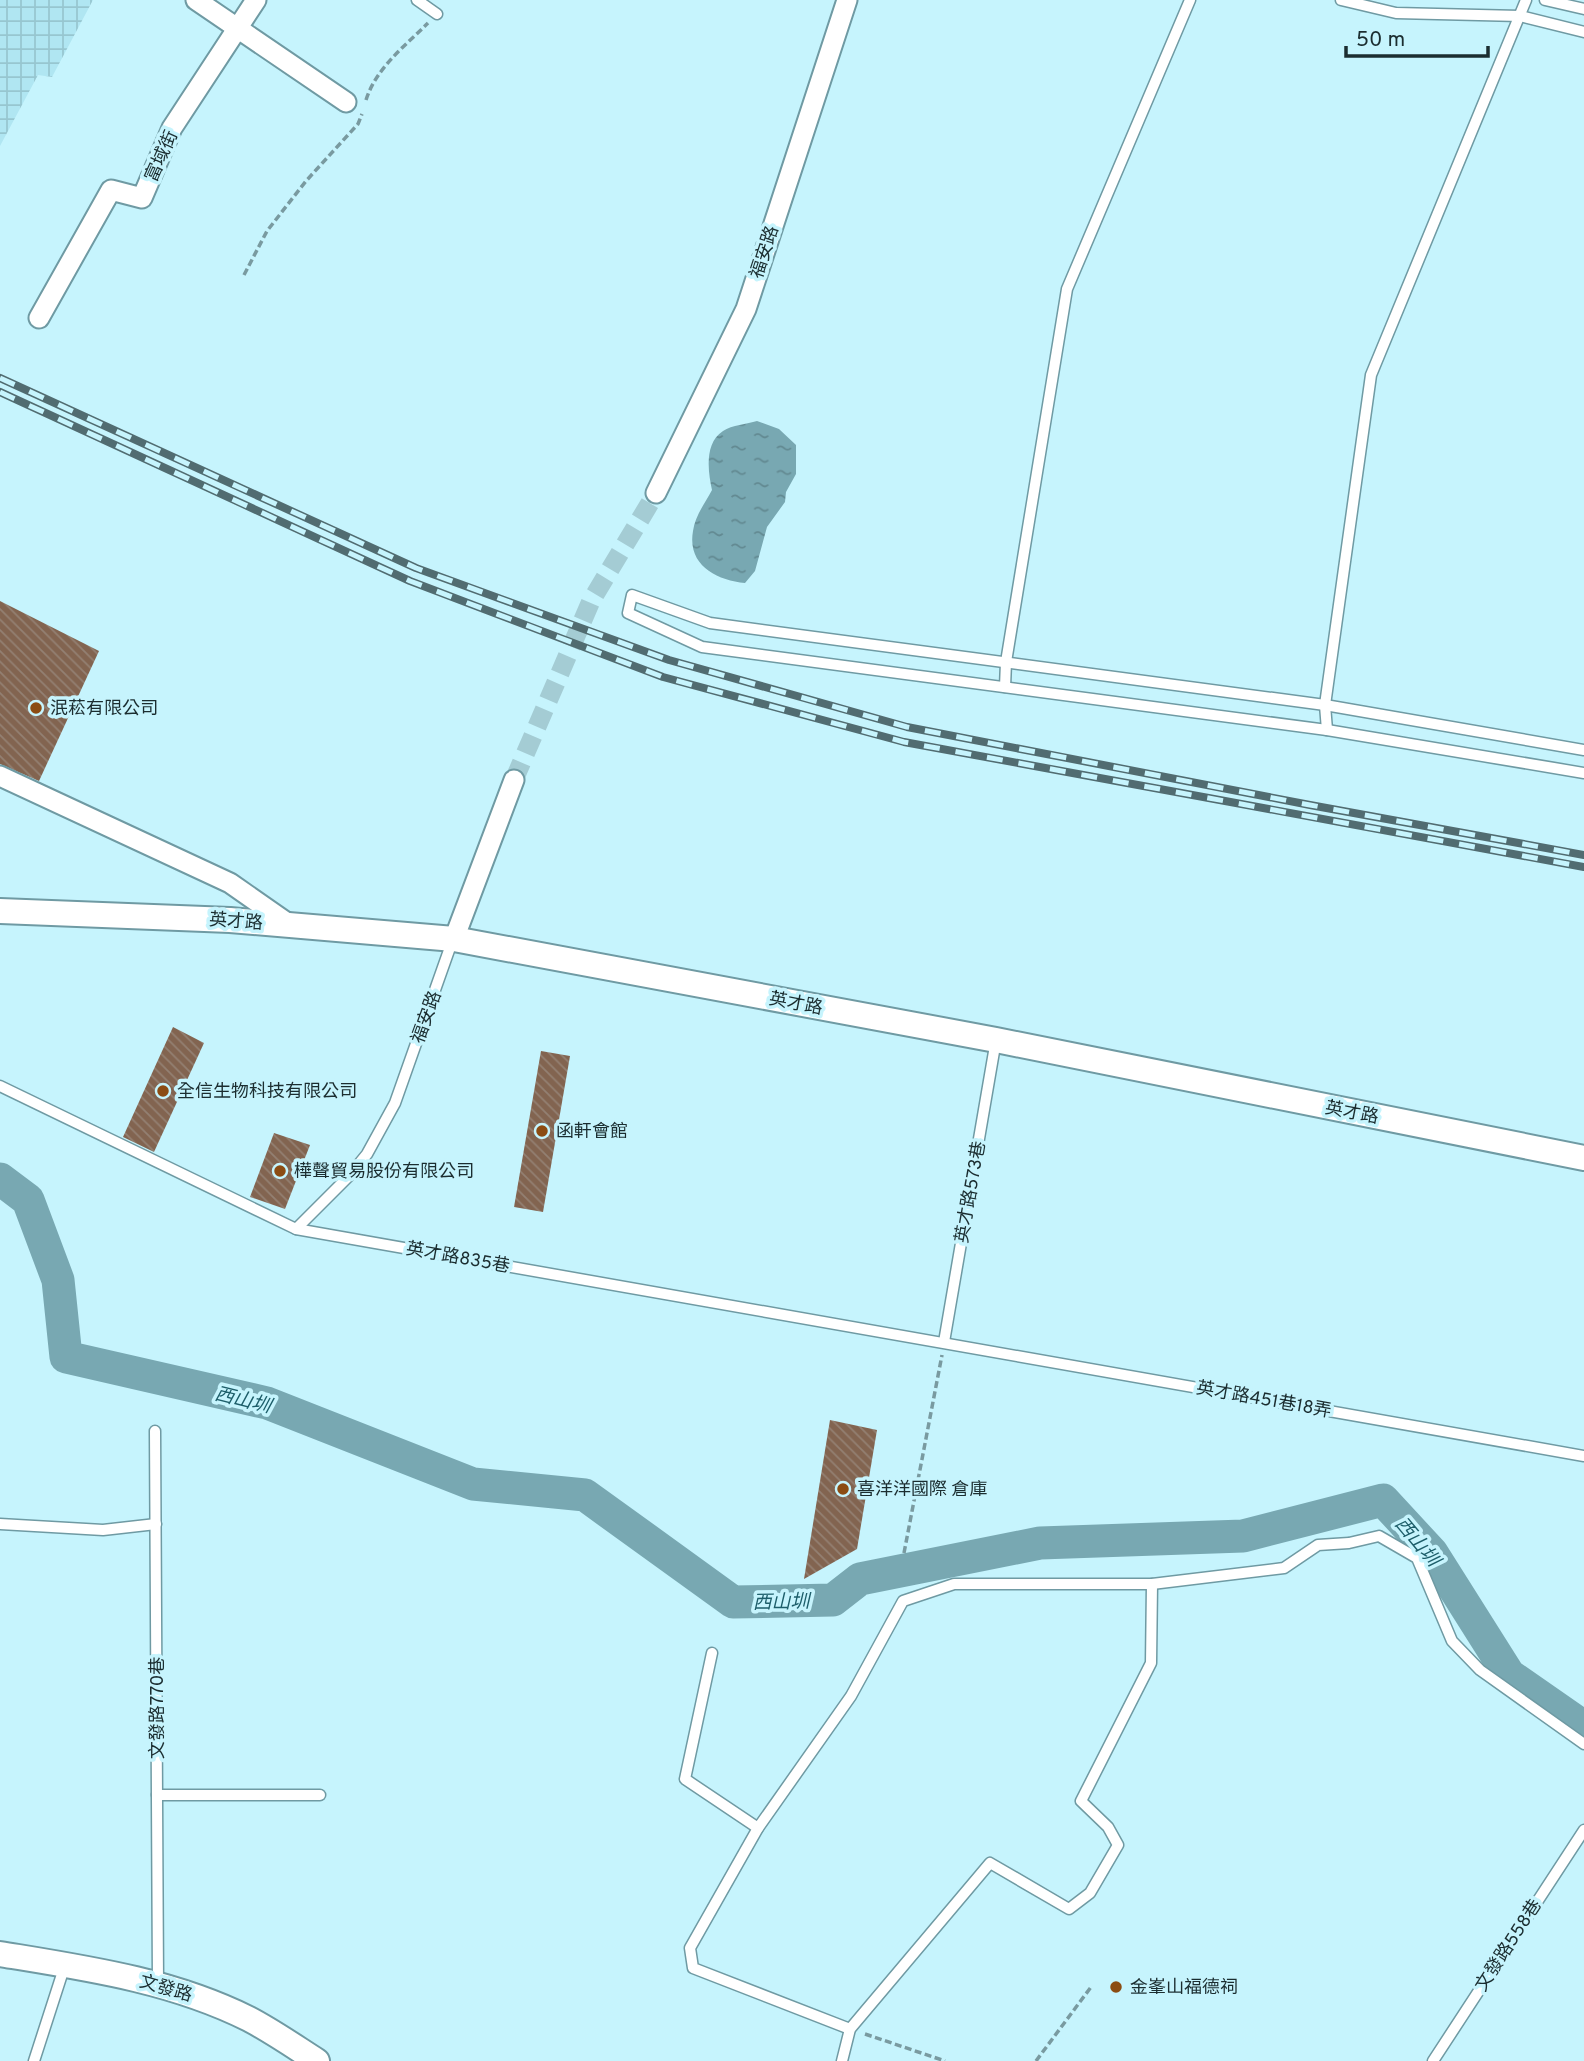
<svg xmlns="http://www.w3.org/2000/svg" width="1584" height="2061" viewBox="0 0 1584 2061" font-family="Overpass,'Noto Sans TC',sans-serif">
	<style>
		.industrial { fill: url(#industrial-grid) }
		.water { fill: url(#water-ripples) }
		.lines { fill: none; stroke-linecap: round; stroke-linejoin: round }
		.river { stroke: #78a8b2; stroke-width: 33 }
		.building { fill: url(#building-back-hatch) }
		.minor-tunnel { stroke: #a4ccd4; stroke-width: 19; stroke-dasharray: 19 10; stroke-linecap: butt }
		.service-casing { stroke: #6f9aa3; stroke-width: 13 }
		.minor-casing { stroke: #6f9aa3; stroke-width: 23 }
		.tertiary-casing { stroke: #6f9aa3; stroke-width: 28 }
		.path { stroke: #799aa0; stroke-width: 3.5; stroke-dasharray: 7 3.5; stroke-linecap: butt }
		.service { stroke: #fff; stroke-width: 10 }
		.minor { stroke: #fff; stroke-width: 19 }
		.tertiary { stroke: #fff; stroke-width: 24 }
		.rail-casing { stroke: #516c71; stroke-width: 8 }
		.rail { stroke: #c6f4fd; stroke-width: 5; stroke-dasharray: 16; stroke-linecap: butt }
		.poi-dot { fill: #8b4c13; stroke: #c6f4fd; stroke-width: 2.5 }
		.labels { text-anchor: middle; stroke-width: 7; stroke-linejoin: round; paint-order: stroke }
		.street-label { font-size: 18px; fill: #1b2d30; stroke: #c6f4fd }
		.poi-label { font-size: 18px; fill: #1b2d30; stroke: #c6f4fd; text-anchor: start }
		.water-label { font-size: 19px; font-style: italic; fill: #1d5e6a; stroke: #c6f4fd }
	</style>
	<defs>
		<pattern id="industrial-grid" width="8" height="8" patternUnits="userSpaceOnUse" patternTransform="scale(1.75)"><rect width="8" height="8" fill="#b0e6f2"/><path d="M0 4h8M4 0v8" fill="none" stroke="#97c6d0"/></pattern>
		<pattern id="water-ripples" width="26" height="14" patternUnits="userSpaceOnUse" patternTransform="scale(1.75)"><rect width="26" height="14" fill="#78a8b2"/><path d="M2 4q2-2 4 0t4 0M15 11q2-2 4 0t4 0" fill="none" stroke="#628991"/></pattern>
		<pattern id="building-back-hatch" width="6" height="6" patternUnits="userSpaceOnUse" patternTransform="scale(1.75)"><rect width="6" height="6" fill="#826450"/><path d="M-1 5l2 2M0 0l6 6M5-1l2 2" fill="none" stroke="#938072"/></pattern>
	</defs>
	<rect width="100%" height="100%" fill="#c6f4fd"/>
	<path class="industrial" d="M0 0H93L52 77 38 75 0 146Z"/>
	<path class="water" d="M757 421 779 429 796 445V474L786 492 785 502 767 527 755 571 745 583C716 580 687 565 693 531 695 516 705 503 712 490 708 472 704 443 723 431 732 425 747 424 757 421Z"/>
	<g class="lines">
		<path class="river" d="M0 1179 28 1200 58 1280 66 1357 267 1403 473 1484 585 1495 733 1602 833 1600 860 1579 1040 1543 1243 1536 1383 1500 1432 1553 1509 1675 1584 1727"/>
	</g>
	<g class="building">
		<path d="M0 601 99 651 39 781 0 764Z"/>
		<path d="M173 1027 204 1043 154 1152 123 1137Z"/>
		<path d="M541 1051 570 1056 543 1212 514 1207Z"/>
		<path d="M274 1133 310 1145 285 1209 250 1197Z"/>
		<path d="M830 1420 877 1430 857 1549 804 1579Z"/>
	</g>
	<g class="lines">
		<path class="minor-tunnel" d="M514 780 591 601 656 493"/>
		<defs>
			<g id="service">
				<path d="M417 0 437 14"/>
				<path d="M1341 0 1396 13 1520 16 1584 32"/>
				<path d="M1545 0 1584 9"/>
				<path d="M1005 687 1006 662 1067 289 1190 0"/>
				<path d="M1327 730 1325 705 1371 375 1526 0"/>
				<path d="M1584 750 1325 705 710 623 632 595 628 613 702 647 1327 730 1584 773"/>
				<path d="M0 1086 296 1229 1584 1456"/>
				<path d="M296 1229 349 1176 367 1154 395 1103 453 939"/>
				<path d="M944 1342 996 1040"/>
				<path d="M155 1431 158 1983"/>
				<path d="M0 1524 103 1530 156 1524"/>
				<path d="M712 1653 685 1779 758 1828"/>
				<path d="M157 1795H320"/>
				<path d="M850 2029 693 1968 690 1948 758 1828 851 1696 903 1601 954 1584H1152L1284 1568 1318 1545 1349 1543 1379 1536 1417 1558 1452 1641 1480 1670 1584 1744"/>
				<path d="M34 2061 65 1965"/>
				<path d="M842 2061 850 2029 990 1863 1069 1909 1090 1893 1118 1845 1108 1827 1081 1801 1151 1663 1152 1584"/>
				<path d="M1433 2061 1584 1830"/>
			</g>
			<g id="minor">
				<path d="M196 0 346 102"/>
				<path d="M39 318 111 190 142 198 172 128 256 0"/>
				<path d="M656 493 746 309 847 0"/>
				<path d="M0 776 230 883 293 927"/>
				<path d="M454 939 514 780"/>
			</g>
			<g id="tertiary">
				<path d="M0 911 230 920 454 939 996 1040 1584 1158"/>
				<path d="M0 1954C85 1968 171 1980 249 2019 272 2031 295 2047 317 2061"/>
			</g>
		</defs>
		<use href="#service" class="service-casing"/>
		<use href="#minor" class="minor-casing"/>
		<use href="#tertiary" class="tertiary-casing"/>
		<g class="path">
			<path d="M366 100C376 68 405 46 428 23"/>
			<path d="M244 275 267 231 306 181 358 124 362 114"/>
			<path d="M904 1553 942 1355"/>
			<path d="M865 2034 945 2061"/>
			<path d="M1036 2061 1091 1987"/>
		</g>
		<use href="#service" class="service"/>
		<use href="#minor" class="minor"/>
		<use href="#tertiary" class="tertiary"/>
		<defs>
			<g id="rail">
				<path d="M0 378 416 568 669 660 907 727 1310 805 1584 855"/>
				<path d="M0 392 410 581 663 677 904 742 1584 867"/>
			</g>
		</defs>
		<use href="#rail" class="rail-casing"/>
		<use href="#rail" class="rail"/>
	</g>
	<g class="poi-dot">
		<circle cx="36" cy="708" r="7"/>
		<circle cx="163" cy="1091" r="7"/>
		<circle cx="542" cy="1131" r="7"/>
		<circle cx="280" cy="1171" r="7"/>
		<circle cx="843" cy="1489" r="7"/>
		<circle cx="1116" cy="1987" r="7"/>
	</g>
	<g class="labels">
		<g class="street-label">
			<text transform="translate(161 156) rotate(-66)" y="6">富域街</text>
			<text transform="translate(764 252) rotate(-72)" y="6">福安路</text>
			<text transform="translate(236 921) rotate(4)" y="6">英才路</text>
			<text transform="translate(796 1003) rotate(11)" y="6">英才路</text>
			<text transform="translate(426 1017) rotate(-70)" y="6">福安路</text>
			<text transform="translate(1352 1112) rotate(11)" y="6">英才路</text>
			<text transform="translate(970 1192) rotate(-80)" y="6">英才路573巷</text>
			<text transform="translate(458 1257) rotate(10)" y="6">英才路835巷</text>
			<text transform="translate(1264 1399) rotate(10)" y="6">英才路451巷18弄</text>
			<text transform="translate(157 1708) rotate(-90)" y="6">文發路770巷</text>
			<text transform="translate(1508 1945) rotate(-57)" y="6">文發路558巷</text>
			<text transform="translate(166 1988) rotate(16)" y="6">文發路</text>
		</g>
		<g class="poi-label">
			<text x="50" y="714">泯菘有限公司</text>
			<text x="177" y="1097">全信生物科技有限公司</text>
			<text x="556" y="1137">函軒會館</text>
			<text x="294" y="1177">樺聲貿易股份有限公司</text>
			<text x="857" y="1495">喜洋洋國際 倉庫</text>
			<text x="1130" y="1993">金峯山福德祠</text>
		</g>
		<g class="water-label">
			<text transform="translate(243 1399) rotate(14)" y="7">西山圳</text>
			<text transform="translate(1418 1541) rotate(50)" y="7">西山圳</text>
			<text transform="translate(781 1601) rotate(-1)" y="7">西山圳</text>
		</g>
	</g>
	<path d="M1346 46v10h142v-10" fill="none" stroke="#1b2d30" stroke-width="3.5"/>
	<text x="1356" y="46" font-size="21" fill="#1b2d30" stroke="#c6f4fd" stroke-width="5" paint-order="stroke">50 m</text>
</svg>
